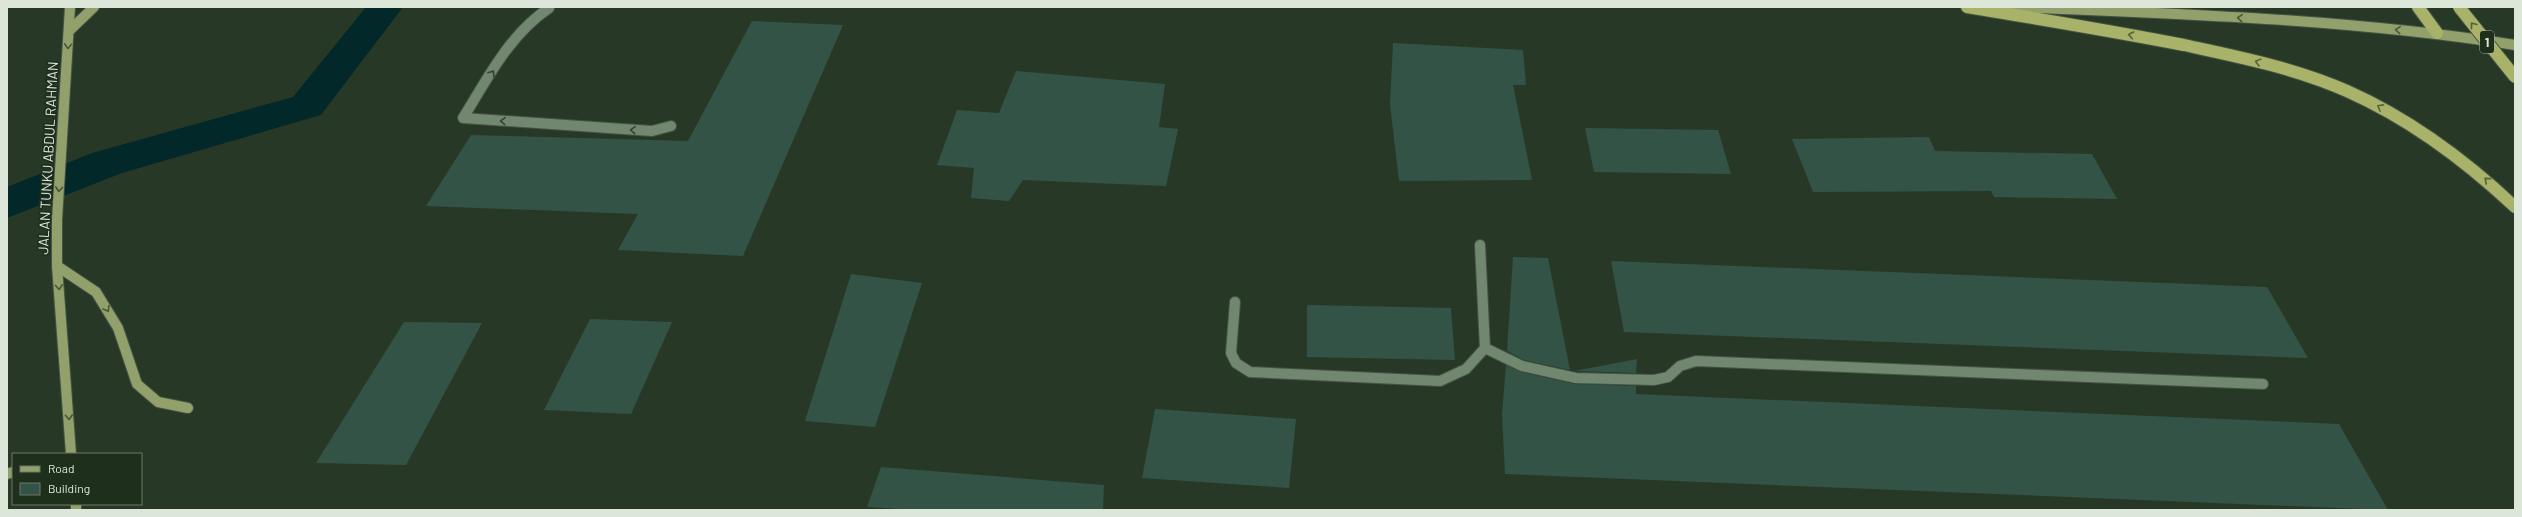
<svg xmlns="http://www.w3.org/2000/svg" width="2522" height="517" viewBox="0 0 2522 517" font-family="Barlow,sans-serif">
	<style>
		.lines { fill: none; stroke-linecap: round; stroke-linejoin: round }
		.canal { fill: #032829; fill-rule: evenodd }
		.building { fill: #335347 }
		.minor-casing { stroke: #445443; stroke-width: 12 }
		.major-casing { stroke: #445443; stroke-width: 12 }
		.highway-casing { stroke: #445443; stroke-width: 14 }
		.minor { stroke: #728770; stroke-width: 10 }
		.major { stroke: #92a16b; stroke-width: 10 }
		.highway { stroke: #a8b268; stroke-width: 12 }
		.highway-bridge-casing { stroke: #445443; stroke-width: 14; stroke-linecap: butt }
		.highway-bridge { stroke: #a8b268; stroke-width: 12 }
		.oneway { stroke: #475738 }
		.oneway2 { stroke: #55633a }
		.oneway3 { stroke: #334531 }
		.labels { text-anchor: middle; stroke-width: 3.5; stroke-linejoin: round; paint-order: stroke }
		.shield { fill: #1e2f1c; stroke: #a3b0a1; stroke-width: 1 }
		.shield-label { font-size: 13px; font-weight: bold; fill: #dce7da }
		.street-label { font-size: 14px; fill: #dce7da; stroke: #1e2f1c }
	</style>
	<rect width="100%" height="100%" fill="#273926"/>
	<g class="lines">
		<path class="canal" d="M366 7H403L321 115 122 173 7 218V187L92 153 293 97Z"/>
	</g>
	<g class="building">
		<path d="M752 21 843 25 743 256 618 250 638 214 426 206 471 135 688 141Z"/>
		<path d="M1393 43 1523 50 1526 85H1513L1532 180 1399 181 1390 104Z"/>
		<path d="M1016 71 1165 84 1159 127 1178 129 1166 186 1023 180 1009 201 971 198 974 168 937 165 957 110 999 113Z"/>
		<path d="M1585 128 1718 130 1731 174 1594 172Z"/>
		<path d="M1929 137 1935 151 2092 154 2117 199 1994 197 1991 191 1813 192 1792 139Z"/>
		<path d="M1513 257 1548 258 1570 370 1524 360 1507 351Z"/>
		<path d="M1611 261 2267 287 2308 358 1624 332Z"/>
		<path d="M851 274 922 283 875 427 805 421Z"/>
		<path d="M1307 305 1451 308 1455 360 1307 357Z"/>
		<path d="M590 319 672 322 631 414 544 410Z"/>
		<path d="M404 322 482 323 406 465 316 463Z"/>
		<path d="M1637 359 1636 373 1574 371Z"/>
		<path d="M1506 365 1521 372 1575 384 1636 386V394L2339 424 2388 510 1505 474 1502 414Z"/>
		<path d="M1155 409 1296 419 1289 488 1142 478Z"/>
		<path d="M881 467 1104 485 1103 510H919L867 507Z"/>
	</g>
	<g class="lines">
		<defs>
			<g id="minor">
				<path d="M549 8C509 35 488 78 463 118L652 131 671 126"/>
				<path d="M1480 245 1485 348 1522 366 1576 378 1654 380 1668 377 1680 366 1696 361 2263 384"/>
				<path d="M1235 302 1231 353 1236 363 1250 372 1440 381 1466 369 1485 348"/>
			</g>
			<g id="major">
				<path d="M70 7 57 220V266L71 454"/>
				<path d="M2012 7C2180 14 2349 19 2515 45"/>
				<path d="M69 31 94 7"/>
				<path d="M57 266 96 292 118 328 137 384 158 402 188 408"/>
				<path d="M7 474 13 472"/>
				<path d="M76 504V510"/>
			</g>
			<g id="highway">
				<path d="M1967 7C2040 19 2112 31 2184 45 2239 57 2295 68 2347 91 2410 119 2465 160 2515 207"/>
				<path d="M2418 7 2437 33"/>
			</g>
		</defs>
		<use href="#minor" class="minor-casing"/>
		<use href="#major" class="major-casing"/>
		<use href="#highway" class="highway-casing"/>
		<use href="#minor" class="minor"/>
		<use href="#major" class="major"/>
		<use href="#highway" class="highway"/>
		<defs>
			<path id="highway-bridge" d="M2459 7 2515 77"/>
		</defs>
		<use href="#highway-bridge" class="highway-bridge-casing"/>
		<use href="#highway-bridge" class="highway-bridge"/>
	</g>
	<defs><path id="oneway-chevron" d="M-2-3.5L2.5 0L-2 3.5" fill="none" stroke-width="1.6" stroke-linecap="round" stroke-linejoin="round"/></defs>
	<g class="oneway">
		<use href="#oneway-chevron" transform="translate(2240 18) rotate(-175)"/>
		<use href="#oneway-chevron" transform="translate(2398 30) rotate(-175)"/>
		<use href="#oneway-chevron" transform="translate(68 46) rotate(94)"/>
		<use href="#oneway-chevron" transform="translate(59 189) rotate(94)"/>
		<use href="#oneway-chevron" transform="translate(59 287) rotate(86)"/>
		<use href="#oneway-chevron" transform="translate(107 309) rotate(59)"/>
		<use href="#oneway-chevron" transform="translate(69 417) rotate(87)"/>
	</g>
	<g class="oneway2">
		<use href="#oneway-chevron" transform="translate(2473 25) rotate(-128)"/>
		<use href="#oneway-chevron" transform="translate(2131 35) rotate(-169)"/>
		<use href="#oneway-chevron" transform="translate(2258 62) rotate(-165)"/>
		<use href="#oneway-chevron" transform="translate(2380 107) rotate(-151)"/>
		<use href="#oneway-chevron" transform="translate(2487 180) rotate(-140)"/>
	</g>
	<g class="oneway3">
		<use href="#oneway-chevron" transform="translate(492 73) rotate(-57)"/>
		<use href="#oneway-chevron" transform="translate(503 121) rotate(-176)"/>
		<use href="#oneway-chevron" transform="translate(633 130) rotate(-176)"/>
	</g>
	<g class="labels">
		<rect class="shield" x="2480" y="31" width="14" height="22" rx="3"/>
		<g class="shield-label">
			<text x="2487" y="47">1</text>
		</g>
		<g class="street-label">
			<text transform="translate(48 158) rotate(-87)" y="5">JALAN TUNKU ABDUL RAHMAN</text>
		</g>
	</g>
	<rect width="2522" height="517" fill="none" stroke="#dce7da" stroke-width="16"/>
	<rect x="12" y="453" width="130" height="52" fill="#1e2f1c" stroke="#6a7968"/>
	<rect x="20" y="466" width="20" height="6" fill="#92a16b" stroke="#6a7968"/>
	<text x="48" y="473" font-size="12" fill="#dce7da">Road</text>
	<rect x="20" y="483" width="20" height="12" fill="#335347" stroke="#6a7968"/>
	<text x="48" y="493" font-size="12" fill="#dce7da">Building</text>
</svg>
